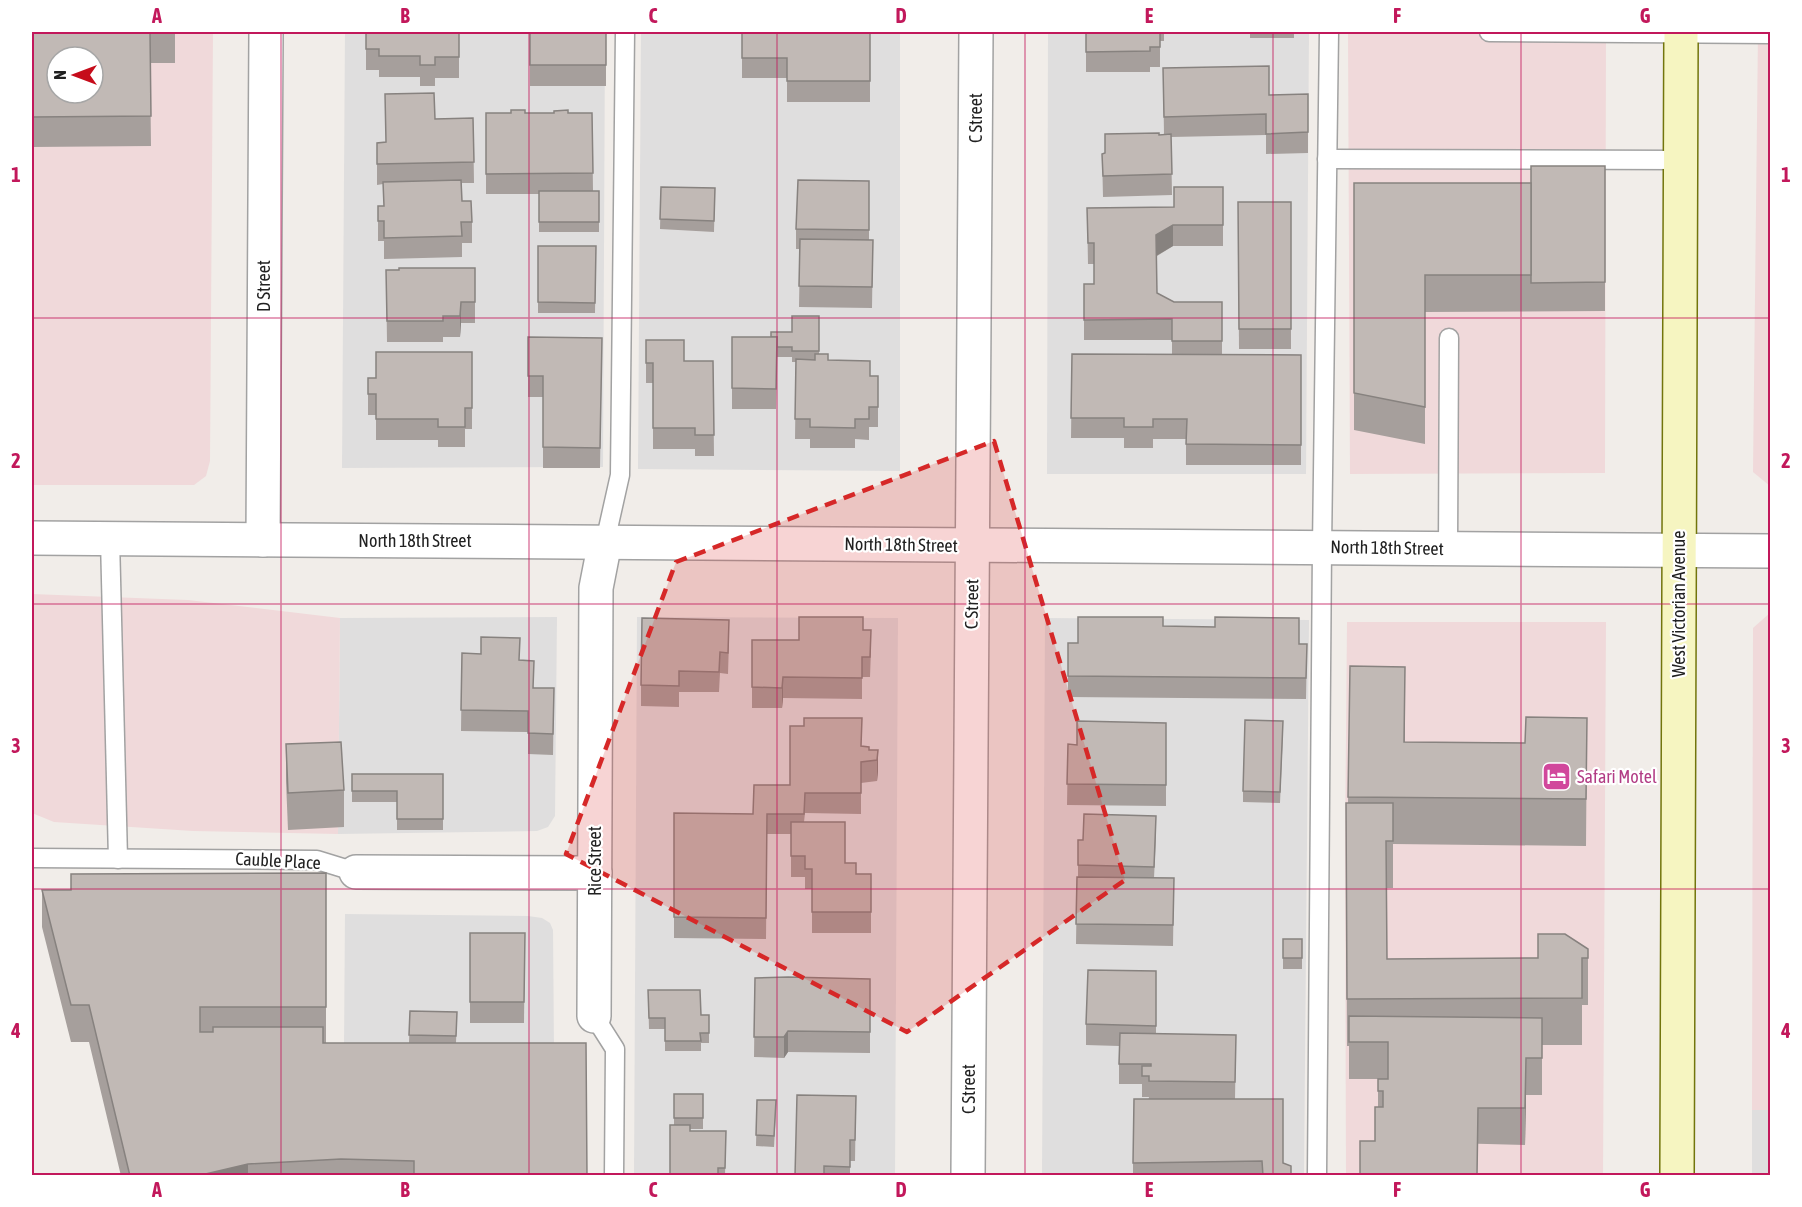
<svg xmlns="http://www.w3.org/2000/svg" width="1802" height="1207" viewBox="0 0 1802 1207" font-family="'Asap Condensed',sans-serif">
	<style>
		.residential { fill: #dfdede }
		.commercial { fill: #f0d9da; fill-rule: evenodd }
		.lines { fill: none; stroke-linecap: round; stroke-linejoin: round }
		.service-casing { stroke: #a2a2a2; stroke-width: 21 }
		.minor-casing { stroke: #a2a2a2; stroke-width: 36 }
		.secondary-casing { stroke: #72750c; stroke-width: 36 }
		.service { stroke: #fff; stroke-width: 18 }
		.minor { stroke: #fff; stroke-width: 33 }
		.secondary { stroke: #f6f5c1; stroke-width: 33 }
		.wall { fill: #a69f9c }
		.shaded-wall { fill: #87827f }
		.building { fill: #c1b9b5; stroke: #87827f; stroke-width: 1.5; fill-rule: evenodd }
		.marked { fill: #d62828; fill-opacity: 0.2; stroke: #d62828; stroke-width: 4.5; stroke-dasharray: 12 8; stroke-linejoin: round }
		.grid { fill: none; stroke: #c2185b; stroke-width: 1.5; stroke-opacity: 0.55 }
		.labels { text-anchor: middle; stroke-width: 4.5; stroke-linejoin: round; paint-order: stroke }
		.street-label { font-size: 18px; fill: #212121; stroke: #fff }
		.hotel-label { font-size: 18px; fill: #b23c85; stroke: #fff; text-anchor: start }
		.neatline { fill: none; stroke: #c2185b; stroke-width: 2 }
		.grid-label { font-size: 20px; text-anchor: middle; font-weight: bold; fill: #c2185b }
	</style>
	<rect width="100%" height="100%" fill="#f1ede9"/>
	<g class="residential">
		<path d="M345 32H605L603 467 342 468Z"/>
		<path d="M641 32H900V471L638 469Z"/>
		<path d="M1048 32H1309L1306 474H1047Z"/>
		<path d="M557 617 555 816 548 827 537 831 338 834 340 618Z"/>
		<path d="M637 617 898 618 895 1175 634 1176Z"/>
		<path d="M1045 618 1309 620 1304 1175 1042 1176Z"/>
		<path d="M345 914 528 916 542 918 550 923 553 930 554 1049 344 1047Z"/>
		<rect x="1752" y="1110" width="18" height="65"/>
	</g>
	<g class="commercial">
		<path d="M32 32H213L210 461 206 476 194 485H32ZM57 57H93V93H57Z"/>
		<path d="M1348 32H1606L1605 473 1350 474Z"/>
		<path d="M1758 32H1770V486L1753 472Z"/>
		<path d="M32 594 188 600 340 618 338 834 193 831 54 822 32 813Z"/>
		<path d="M1770 613V1110H1752L1753 628Z"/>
		<path d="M1347 622H1606L1603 1175 1346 1176 1345 846Z"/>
	</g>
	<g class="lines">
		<defs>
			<g id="service">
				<path d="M1489 32 1770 34"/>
				<path d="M1327 159 1680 160"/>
				<path d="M110 539 118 859"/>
				<path d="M605 542 620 475 625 32"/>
				<path d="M1448 548 1449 338"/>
				<path d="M32 858 317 860 356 872"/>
				<path d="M594 1016 615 1049 614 1176"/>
				<path d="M1317 1176 1322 547 1329 32"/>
			</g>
			<g id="minor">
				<path d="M32 538 1770 551"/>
				<path d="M263 540 266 32"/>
				<path d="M356 872 595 873"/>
				<path d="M594 1016 596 588 605 542"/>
				<path d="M968 1176 976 32"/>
			</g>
			<path id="secondary" d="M1677 1176 1681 32"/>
		</defs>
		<use href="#service" class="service-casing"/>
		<use href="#minor" class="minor-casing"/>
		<use href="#secondary" class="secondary-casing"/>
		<use href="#service" class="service"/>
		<use href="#minor" class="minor"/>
		<use href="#secondary" class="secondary"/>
	</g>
	<g class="wall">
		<path d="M32 32H175V63H150L151 146 32 147Z"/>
		<path d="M366 32H459V78H435V86H420V77H379V70H366Z"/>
		<rect x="530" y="32" width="76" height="54"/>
		<path d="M742 32H870V102H787V78H742Z"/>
		<path d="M1086 32H1164V41H1160V67H1150V72H1086Z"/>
		<rect x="1250" y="32" width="44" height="6"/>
		<path d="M1163 68 1269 95 1308 94V153L1266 154V135L1171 137 1172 195 1103 197 1102 154 1159 135H1164Z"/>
		<path d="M486 113H592L593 191H599V232H539V194H486Z"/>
		<path d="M473 118 474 183H462V201L472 222V243H462V257L384 259V241H378V206H384L383 184 377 185V143L385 142 435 119Z"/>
		<path d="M1605 166V311L1425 312V444L1354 430V183H1531Z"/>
		<path d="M869 181V240H873L872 308 799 307 800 249H796V229Z"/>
		<path d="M661 187 715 188 714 232 660 229Z"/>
		<path d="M1174 187H1223V246H1173L1157 256V293L1174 302H1222V354L1301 355V465H1186V439H1153V448H1124V438H1071L1072 354H1172V340H1084V284H1094V264H1088L1087 208 1174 207Z"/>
		<path d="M1238 202H1291V349H1239Z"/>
		<path d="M538 246H596L595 313H538Z"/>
		<path d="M475 268V323H461L460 337H443V342H387L386 270Z"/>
		<path d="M819 316V354L828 360 870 376H878V427H869V440L855 439V448H810V439H795L796 362H792V357H777L776 409H732V337H771L792 332Z"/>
		<path d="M528 337 602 338 600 468H543V397H528Z"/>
		<path d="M646 340 684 361H713L714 456H695V449H653V383H646Z"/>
		<path d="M472 352V429H465V447H438V440H376V415H368V378H376Z"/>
		<path d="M1163 626 1299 644H1307L1306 699 1068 697V643H1078Z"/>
		<path d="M863 630 871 650 870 677H862V699L783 698 782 708H752V640H799Z"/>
		<path d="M729 641 728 674 720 673 719 692H679V707L641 706V685Z"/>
		<path d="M462 653 481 654 520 660 534 688H554L553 755 528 754V732L461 731Z"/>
		<path d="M1350 666 1405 667V742L1525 743 1587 718 1586 846 1393 844V888H1387V959L1538 958 1588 949V1005H1582V1045H1542V1095H1526L1525 1145 1375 1141 1378 1107V1079H1349V1046H1347L1346 803H1348Z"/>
		<path d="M1166 723V806L1067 805 1068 744 1077 745Z"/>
		<path d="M1283 732 1280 803 1243 802V791Z"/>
		<path d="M286 744 344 790V827L288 830 286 781Z"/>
		<path d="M861 746 869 750H878V771L877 781 861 783V814L805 813 804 822 856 874H871V933H812V889H805V877H791V834H767L766 939 674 938V813L753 814 790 785Z"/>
		<path d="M352 774H443V830H397V802H352Z"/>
		<path d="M1156 836 1154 878H1174L1173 946 1076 944 1077 877H1078V840H1083Z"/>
		<path d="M326 873V1043H409L410 1011 457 1012 456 1043 587 1176H121L89 1042H71L42 927V890H71Z"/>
		<path d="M470 933H525L524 1023H470Z"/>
		<rect x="1283" y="939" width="19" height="30"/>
		<path d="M1156 971V1034L1236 1035 1235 1099 1291 1176H1133V1163L1149 1097H1142V1084H1119V1046L1086 1045V1024Z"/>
		<path d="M755 978 870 979V1053L788 1052 784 1058 754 1057Z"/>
		<path d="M648 990 701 1015H709V1043H701V1051H665V1029H649Z"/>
		<path d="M674 1094H703V1129H690V1131H726L725 1176H670L674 1125Z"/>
		<path d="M856 1096 855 1161H850V1176H795Z"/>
		<path d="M757 1100 776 1111 774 1147 756 1146Z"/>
	</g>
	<g class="shaded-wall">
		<path d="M1173 225V246L1156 256V235Z"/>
		<path d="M461 302V323L460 337V316Z"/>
		<path d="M783 677V698L782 708V688Z"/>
		<path d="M878 750V771L877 781V760Z"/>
		<path d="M788 1031V1052L784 1058V1037Z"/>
		<path d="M1526 1058V1095L1525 1145V1108Z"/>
		<path d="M248 1164V1176H197Z"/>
	</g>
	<g class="building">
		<path d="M32 32H175V33H150L151 116 32 117ZM57 57H93V93H57Z"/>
		<path d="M366 32H459V57H435V65H420V56H379V49H366Z"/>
		<rect x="530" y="32" width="76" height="33"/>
		<path d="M742 32H870V81H787V58H742Z"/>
		<path d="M1086 32H1160V47H1150V51L1086 52Z"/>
		<path d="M1269 66V95L1308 94V132L1266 134V114L1164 117 1163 68Z"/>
		<path d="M434 93 435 119 473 118 474 162 377 164V143L386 142 385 94Z"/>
		<path d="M511 110H525V113H554V111L568 110V113H592L593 173 486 174V113H511Z"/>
		<path d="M1159 133V135L1171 134 1172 174 1103 176 1102 154 1105 153V134Z"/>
		<path d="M1531 166H1605V282L1531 283Z"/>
		<path d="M461 180 462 201H471L472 222H461L462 236 384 238V221H378V206H384L383 182Z"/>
		<path d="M798 180 869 181V230L796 229Z"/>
		<path d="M1354 183H1531V275H1425V407L1354 393Z"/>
		<path d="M661 187 715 188 714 221 660 219Z"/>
		<path d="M1174 187H1223V225H1173L1156 235 1157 293 1174 302H1222V341H1172V319L1084 320V284H1094V243H1088L1087 208 1174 207Z"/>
		<rect x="539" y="191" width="60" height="31"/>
		<path d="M1238 202H1291V329H1239Z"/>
		<path d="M800 239 873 240 872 287 799 286Z"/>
		<path d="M538 246H596L595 303 538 302Z"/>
		<path d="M399 268H475V302H461L460 316H443V321H387L386 270H399Z"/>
		<path d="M792 316H819V351H792V347H777V337H771V332H792Z"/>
		<path d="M528 337 602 338 600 448 543 447V376H528Z"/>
		<path d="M732 337H777L776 389 732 388Z"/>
		<path d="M646 340H684V361H713L714 435H695V428H653V363H646Z"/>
		<path d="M376 352H472V408H465V427H438V419H376V394H368V378H376Z"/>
		<path d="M815 354H828V360L870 361V376H878V407H869V419H855V428L810 427V419H795L796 359 815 360Z"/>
		<path d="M1072 354 1301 355V445L1186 444 1187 419H1153V427H1124V418H1071Z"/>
		<path d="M799 617H863V630H871L870 657H862V678L783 677 782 688 752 687V640H799Z"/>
		<path d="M1078 617H1163V626L1215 627V617L1299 618V644H1307L1306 678 1068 676V643H1078Z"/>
		<path d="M642 618 729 620 728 653 720 652 719 672 679 671V686L641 685Z"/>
		<path d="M481 637 520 638 519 660 534 661 533 688H554L553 734 528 733V711L461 710 462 653 481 654Z"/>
		<path d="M1350 666 1405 667 1404 742 1525 743 1526 717 1587 718 1586 799 1348 797Z"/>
		<path d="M804 718H862L861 746 869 747V750H878L877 760 861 762V793H805L804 814H767L766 918 674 917V813L753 814 754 785H790V726H804Z"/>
		<path d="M1245 720 1283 721 1280 792 1243 791Z"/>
		<path d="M1077 721 1166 723V785L1067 784 1068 744 1077 745Z"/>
		<path d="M341 742 344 790 288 793 286 744Z"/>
		<path d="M352 774H443V819H397V791H352Z"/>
		<path d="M1346 803H1393V841H1386L1387 959 1538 958V934H1565L1588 949V958H1582V998L1347 999Z"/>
		<path d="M1084 814 1156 816 1154 867 1078 865V840H1083Z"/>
		<path d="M791 822H845V863H856V874H871V912H812V869H805V856H791Z"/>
		<path d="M326 873V1007H200V1032H213V1027H323V1043H586L587 1176H414V1161L341 1159 248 1164 197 1176H130L89 1005H71L42 890H71V874Z"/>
		<path d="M1077 877 1174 878 1173 925 1076 924Z"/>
		<path d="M470 933H525L524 1002H470Z"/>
		<rect x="1283" y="939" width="19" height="19"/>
		<path d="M1088 970 1156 971V1026L1086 1024Z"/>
		<path d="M788 977 870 979V1032L788 1031 784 1037H754L755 978Z"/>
		<path d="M648 990H700L701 1015H709V1033H700L701 1041H665V1018H649Z"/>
		<path d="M410 1011 457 1012 456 1036 409 1035Z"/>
		<path d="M1349 1016 1542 1018V1058H1526L1525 1108H1478L1477 1176H1360V1141H1375V1107H1383V1091H1378V1079H1388V1042H1349Z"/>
		<path d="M1120 1033 1236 1035 1235 1082 1149 1081V1076H1142V1066H1151V1064H1119Z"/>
		<rect x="674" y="1094" width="29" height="24"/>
		<path d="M797 1095 856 1096 855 1140H850V1167L824 1166V1176H795Z"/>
		<path d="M1134 1099H1283V1163L1291 1166V1176H1263L1262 1161 1133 1163Z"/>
		<path d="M757 1100H776L774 1136 756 1135Z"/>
		<path d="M670 1125H690V1131H726L725 1168H718V1176H670Z"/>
	</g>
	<path class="marked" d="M994 441 1125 880 907 1032 566 854 676 562Z"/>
	<path class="grid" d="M281 32V1176M529 32V1176M777 32V1176M1025 32V1176M1273 32V1176M1521 32V1176M32 318H1770M32 604H1770M32 889H1770"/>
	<defs>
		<symbol id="hotel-square" viewBox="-11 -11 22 22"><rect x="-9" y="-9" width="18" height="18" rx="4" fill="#d1479c" stroke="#fff"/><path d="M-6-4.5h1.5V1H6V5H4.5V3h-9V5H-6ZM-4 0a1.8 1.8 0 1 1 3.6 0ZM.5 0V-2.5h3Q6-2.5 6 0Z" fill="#fff"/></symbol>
	</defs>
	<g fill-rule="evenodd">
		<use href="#hotel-square" x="1540" y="760" width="33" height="33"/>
	</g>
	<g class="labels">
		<g class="street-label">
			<text transform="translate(976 118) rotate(-90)" y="6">C Street</text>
			<text transform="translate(264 286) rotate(-90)" y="6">D Street</text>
			<text x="415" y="547">North 18th Street</text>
			<text transform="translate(901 545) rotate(1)" y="6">North 18th Street</text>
			<text transform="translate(1387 548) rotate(1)" y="6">North 18th Street</text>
			<text transform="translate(972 604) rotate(-89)" y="6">C Street</text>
			<text transform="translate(1679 604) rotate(-90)" y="6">West Victorian Avenue</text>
			<text transform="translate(278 861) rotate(3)" y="6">Cauble Place</text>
			<text transform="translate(595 861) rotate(-90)" y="6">Rice Street</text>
			<text transform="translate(969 1089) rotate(-90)" y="6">C Street</text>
		</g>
		<g class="hotel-label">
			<text x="1577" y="783">Safari Motel</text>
		</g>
	</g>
	<rect width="1802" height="1207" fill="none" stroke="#ffffff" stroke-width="66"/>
	<g transform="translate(75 75) rotate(270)"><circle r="28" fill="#ffffff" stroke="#a6a6a6" stroke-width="1.5"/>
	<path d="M0-4.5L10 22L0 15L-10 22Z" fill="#c60c1b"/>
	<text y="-9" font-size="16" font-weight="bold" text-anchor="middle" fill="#212121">N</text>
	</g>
	<rect x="33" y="33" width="1736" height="1141" class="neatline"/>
	<g class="grid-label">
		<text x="157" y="23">A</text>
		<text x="405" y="23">B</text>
		<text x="653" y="23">C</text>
		<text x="901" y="23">D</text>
		<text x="1149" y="23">E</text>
		<text x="1397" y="23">F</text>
		<text x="1645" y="23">G</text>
		<text x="16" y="182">1</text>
		<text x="1786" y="182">1</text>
		<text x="16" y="468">2</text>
		<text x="1786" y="468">2</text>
		<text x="16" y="753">3</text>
		<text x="1786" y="753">3</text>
		<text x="16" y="1038">4</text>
		<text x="1786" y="1038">4</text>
		<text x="157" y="1197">A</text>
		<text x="405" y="1197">B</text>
		<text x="653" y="1197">C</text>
		<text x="901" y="1197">D</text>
		<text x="1149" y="1197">E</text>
		<text x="1397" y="1197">F</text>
		<text x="1645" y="1197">G</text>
	</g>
</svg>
